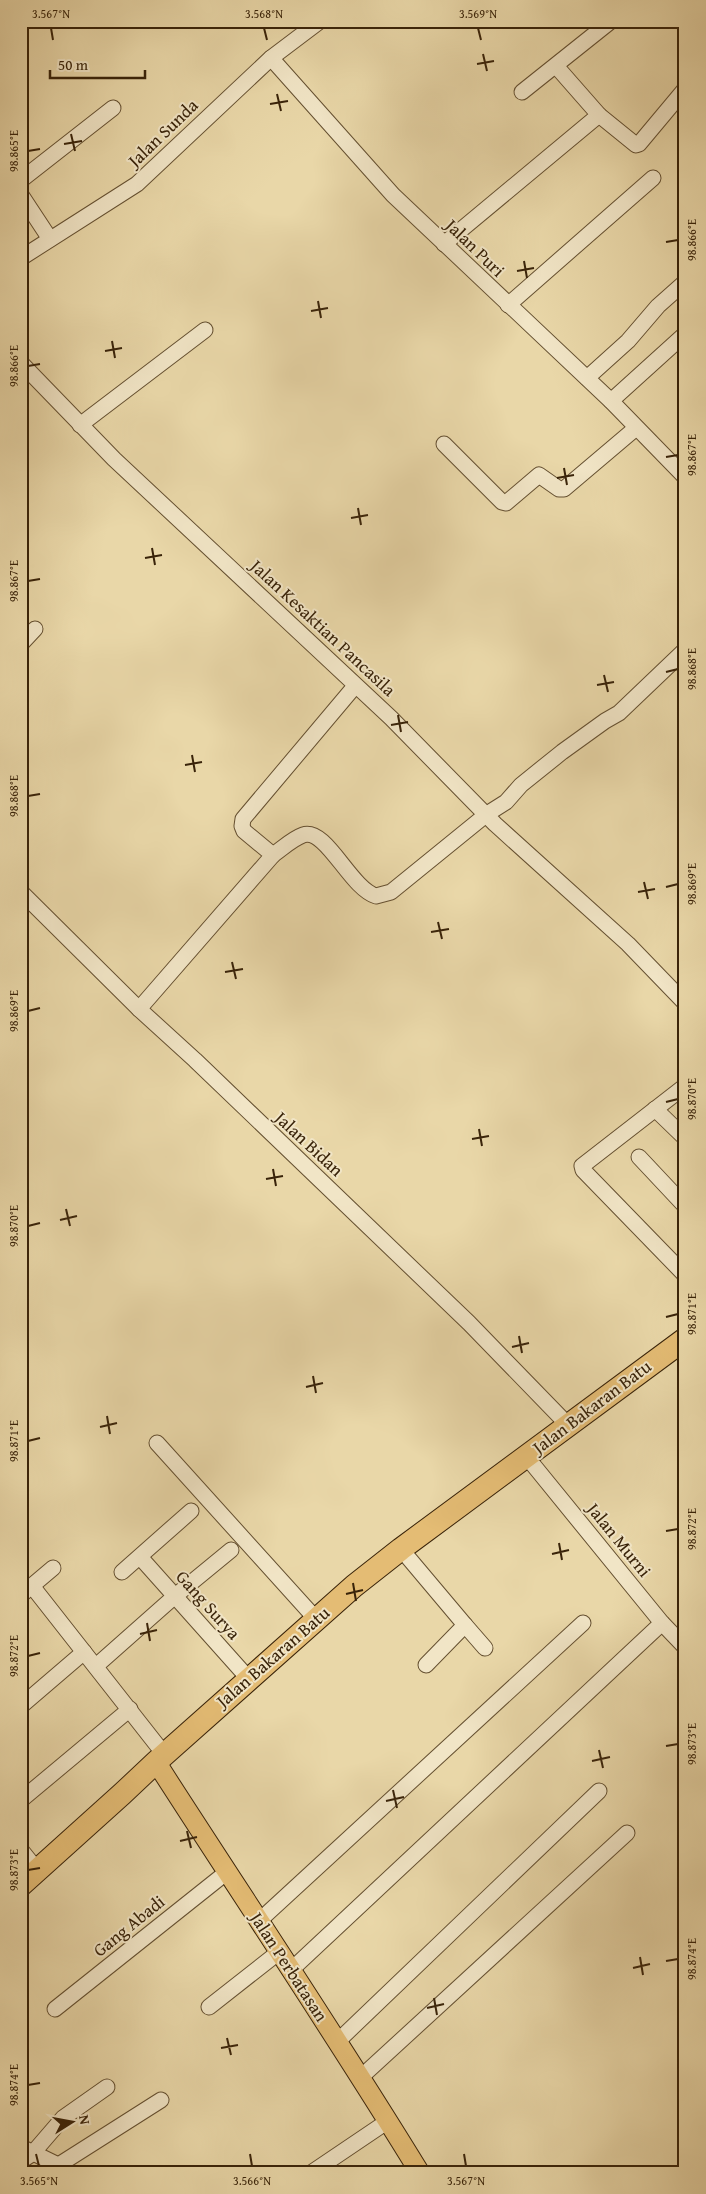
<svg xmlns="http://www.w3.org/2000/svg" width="706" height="2194" viewBox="0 0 706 2194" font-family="'Gentium Book Plus',serif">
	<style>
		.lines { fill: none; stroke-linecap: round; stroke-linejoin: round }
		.minor-casing { stroke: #655031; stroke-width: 17 }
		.major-casing { stroke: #392309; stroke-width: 21 }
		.highway-casing { stroke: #392309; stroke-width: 24 }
		.minor { stroke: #f1e5c6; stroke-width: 15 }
		.major { stroke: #e4bc74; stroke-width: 19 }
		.highway { stroke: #e4bc74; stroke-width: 22 }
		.ticks { fill: none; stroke: #392309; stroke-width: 2 }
		.labels { text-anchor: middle; stroke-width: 4; stroke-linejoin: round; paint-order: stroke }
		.street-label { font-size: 18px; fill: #392309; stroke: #f1e5c6 }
		.neatline { fill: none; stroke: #392309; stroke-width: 2 }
		.ticks-label { font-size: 12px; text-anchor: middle; fill: #392309 }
	</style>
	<rect width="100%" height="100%" fill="#e9d7a8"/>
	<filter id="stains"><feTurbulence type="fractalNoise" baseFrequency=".004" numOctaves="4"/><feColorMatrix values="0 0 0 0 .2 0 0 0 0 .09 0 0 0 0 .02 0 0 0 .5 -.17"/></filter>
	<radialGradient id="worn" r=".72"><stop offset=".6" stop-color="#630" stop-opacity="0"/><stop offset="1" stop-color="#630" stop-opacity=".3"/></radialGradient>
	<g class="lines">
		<defs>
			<g id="minor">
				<path d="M271 58 393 195 611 401 685 477"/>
				<path d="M522 92 611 21"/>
				<path d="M599 115 636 145 639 144 685 89"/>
				<path d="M21 180 113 108"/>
				<path d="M21 195 50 239"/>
				<path d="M444 244 599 115 556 66"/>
				<path d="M21 258 137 184 271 58 320 21"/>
				<path d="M508 305 653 178"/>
				<path d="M21 363 114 459 391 718 495 824 628 944 685 1003"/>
				<path d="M587 378 628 341 658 306 685 282"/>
				<path d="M611 401 685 334"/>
				<path d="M80 425 205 330"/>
				<path d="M444 444 502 502 506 503 539 475 559 489H564L636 428"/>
				<path d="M21 644 35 629"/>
				<path d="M273 855C283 848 292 839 303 835 326 827 350 888 376 896L391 892 487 814 506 802 521 785 562 752 605 721 619 713 685 650"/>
				<path d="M21 892 139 1009 195 1060 469 1323 569 1426"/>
				<path d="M139 1009 273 855 244 831 242 826 243 819 355 686"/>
				<path d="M685 1086 582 1166 583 1170 685 1275"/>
				<path d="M655 1109 685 1138"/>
				<path d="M639 1157 685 1206"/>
				<path d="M157 1443 316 1619"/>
				<path d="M526 1456 662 1623 685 1647"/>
				<path d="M401 1549 465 1625 426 1665"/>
				<path d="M140 1557 248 1678"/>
				<path d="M122 1572 191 1511"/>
				<path d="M32 1586 164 1754"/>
				<path d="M21 1595 53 1568"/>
				<path d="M465 1625 485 1648"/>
				<path d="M96 1666 175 1596 231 1550"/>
				<path d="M21 1706 84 1652"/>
				<path d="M21 1800 130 1709"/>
				<path d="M21 1850 37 1870"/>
				<path d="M259 1921 583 1623"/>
				<path d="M290 1971 662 1623"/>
				<path d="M209 2007 279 1952"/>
				<path d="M55 2009 227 1872"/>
				<path d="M338 2041 599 1791"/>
				<path d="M360 2078 627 1833"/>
				<path d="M21 2147 58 2165 66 2173"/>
				<path d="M21 2161 32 2154 63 2118 107 2087"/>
				<path d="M46 2173 161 2100"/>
				<path d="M311 2173 388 2121"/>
			</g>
			<path id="major" d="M156 1762C244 1899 335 2034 420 2173"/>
			<path id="highway" d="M21 1885 122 1794 156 1762 354 1586 401 1549 685 1339"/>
		</defs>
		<use href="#minor" class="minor-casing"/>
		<use href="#major" class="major-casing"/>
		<use href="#highway" class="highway-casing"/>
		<use href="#minor" class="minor"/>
		<use href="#major" class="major"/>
		<use href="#highway" class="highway"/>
	</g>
	<path class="ticks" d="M51 28 53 40M264 28 267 40M478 28 481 40M483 54 487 71M477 64 494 61M277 94 281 111M270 104 288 101M71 134 75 151M64 144 82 141M28 151 40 149M666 242 678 240M524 261 527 278M517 271 534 268M318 301 321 318M311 311 328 308M112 341 115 358M105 351 122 348M28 366 40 364M666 457 678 455M564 468 567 485M557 478 574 475M358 508 361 525M351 518 368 515M152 548 155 565M145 558 162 555M28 581 40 579M666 672 678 669M604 675 608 692M597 685 614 682M398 715 401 732M391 725 408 722M192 755 195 772M185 765 202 762M28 796 40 794M644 882 648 899M666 887 678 884M638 892 655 889M438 922 442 939M431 932 449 929M232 962 236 979M225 972 243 969M28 1011 40 1008M666 1102 678 1099M479 1129 482 1146M472 1139 489 1136M273 1169 276 1186M266 1179 283 1176M66 1209 70 1226M60 1220 77 1216M28 1226 40 1223M666 1317 678 1314M519 1336 522 1353M512 1347 529 1343M313 1376 316 1393M306 1387 323 1383M107 1416 110 1434M100 1427 117 1423M28 1441 40 1438M666 1531 678 1529M559 1543 562 1560M552 1554 569 1550M353 1583 356 1601M346 1594 363 1590M147 1623 150 1641M140 1634 157 1630M28 1656 40 1653M666 1746 678 1744M599 1750 603 1768M592 1761 610 1757M393 1790 397 1808M386 1801 404 1797M187 1831 191 1848M180 1841 197 1837M28 1870 40 1868M640 1957 643 1975M666 1961 678 1959M633 1968 650 1964M434 1998 437 2015M427 2008 444 2004M227 2038 231 2055M221 2048 238 2045M28 2085 40 2083M36 2154 39 2166M250 2154 252 2166M464 2154 466 2166"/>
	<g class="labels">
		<g class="street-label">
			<text transform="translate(163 133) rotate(-44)" y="6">Jalan Sunda</text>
			<text transform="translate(475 248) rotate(44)" y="6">Jalan Puri</text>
			<text transform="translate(323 628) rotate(43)" y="6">Jalan Kesaktian Pancasila</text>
			<text transform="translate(309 1144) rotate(43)" y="6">Jalan Bidan</text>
			<text transform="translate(592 1407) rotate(-37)" y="6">Jalan Bakaran Batu</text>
			<text transform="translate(619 1540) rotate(51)" y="6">Jalan Murni</text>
			<text transform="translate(208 1605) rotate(48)" y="6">Gang Surya</text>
			<text transform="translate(273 1657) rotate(-41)" y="6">Jalan Bakaran Batu</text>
			<text transform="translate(129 1926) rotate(-39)" y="6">Gang Abadi</text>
			<text transform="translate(289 1967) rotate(57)" y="6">Jalan Perbatasan</text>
		</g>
	</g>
	<rect width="706" height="2194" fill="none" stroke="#e9d7a8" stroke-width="55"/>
	<g transform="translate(72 2122) rotate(79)" stroke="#f1e5c6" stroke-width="4" paint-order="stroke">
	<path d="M0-4L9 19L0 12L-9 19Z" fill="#392309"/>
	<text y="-8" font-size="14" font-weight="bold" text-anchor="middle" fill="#392309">N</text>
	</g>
	<path d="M50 70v8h95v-8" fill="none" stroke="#392309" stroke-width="2.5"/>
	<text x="58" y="70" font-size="15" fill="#392309" stroke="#f1e5c6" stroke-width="4" paint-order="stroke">50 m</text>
	<rect x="28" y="28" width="650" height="2138" class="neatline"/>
	<g class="ticks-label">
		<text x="51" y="18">3.567°N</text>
		<text x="264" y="18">3.568°N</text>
		<text x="478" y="18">3.569°N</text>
		<text transform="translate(14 151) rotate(-90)" y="4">98.865°E</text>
		<text transform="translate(692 240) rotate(-90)" y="4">98.866°E</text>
		<text transform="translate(14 366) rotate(-90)" y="4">98.866°E</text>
		<text transform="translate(692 455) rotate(-90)" y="4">98.867°E</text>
		<text transform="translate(14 581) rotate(-90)" y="4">98.867°E</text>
		<text transform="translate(692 669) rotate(-90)" y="4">98.868°E</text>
		<text transform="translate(14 796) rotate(-90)" y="4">98.868°E</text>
		<text transform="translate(692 884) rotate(-90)" y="4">98.869°E</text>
		<text transform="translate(14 1011) rotate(-90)" y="4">98.869°E</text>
		<text transform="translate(692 1099) rotate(-90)" y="4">98.870°E</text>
		<text transform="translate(14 1226) rotate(-90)" y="4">98.870°E</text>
		<text transform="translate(692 1314) rotate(-90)" y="4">98.871°E</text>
		<text transform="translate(14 1441) rotate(-90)" y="4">98.871°E</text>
		<text transform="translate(692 1529) rotate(-90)" y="4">98.872°E</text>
		<text transform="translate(14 1656) rotate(-90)" y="4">98.872°E</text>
		<text transform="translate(692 1744) rotate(-90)" y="4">98.873°E</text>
		<text transform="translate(14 1870) rotate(-90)" y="4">98.873°E</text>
		<text transform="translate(692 1959) rotate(-90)" y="4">98.874°E</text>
		<text transform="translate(14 2085) rotate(-90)" y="4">98.874°E</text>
		<text x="39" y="2185">3.565°N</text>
		<text x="252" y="2185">3.566°N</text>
		<text x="466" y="2185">3.567°N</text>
	</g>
	<rect width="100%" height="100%" filter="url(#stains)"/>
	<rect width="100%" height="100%" fill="url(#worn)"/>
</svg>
